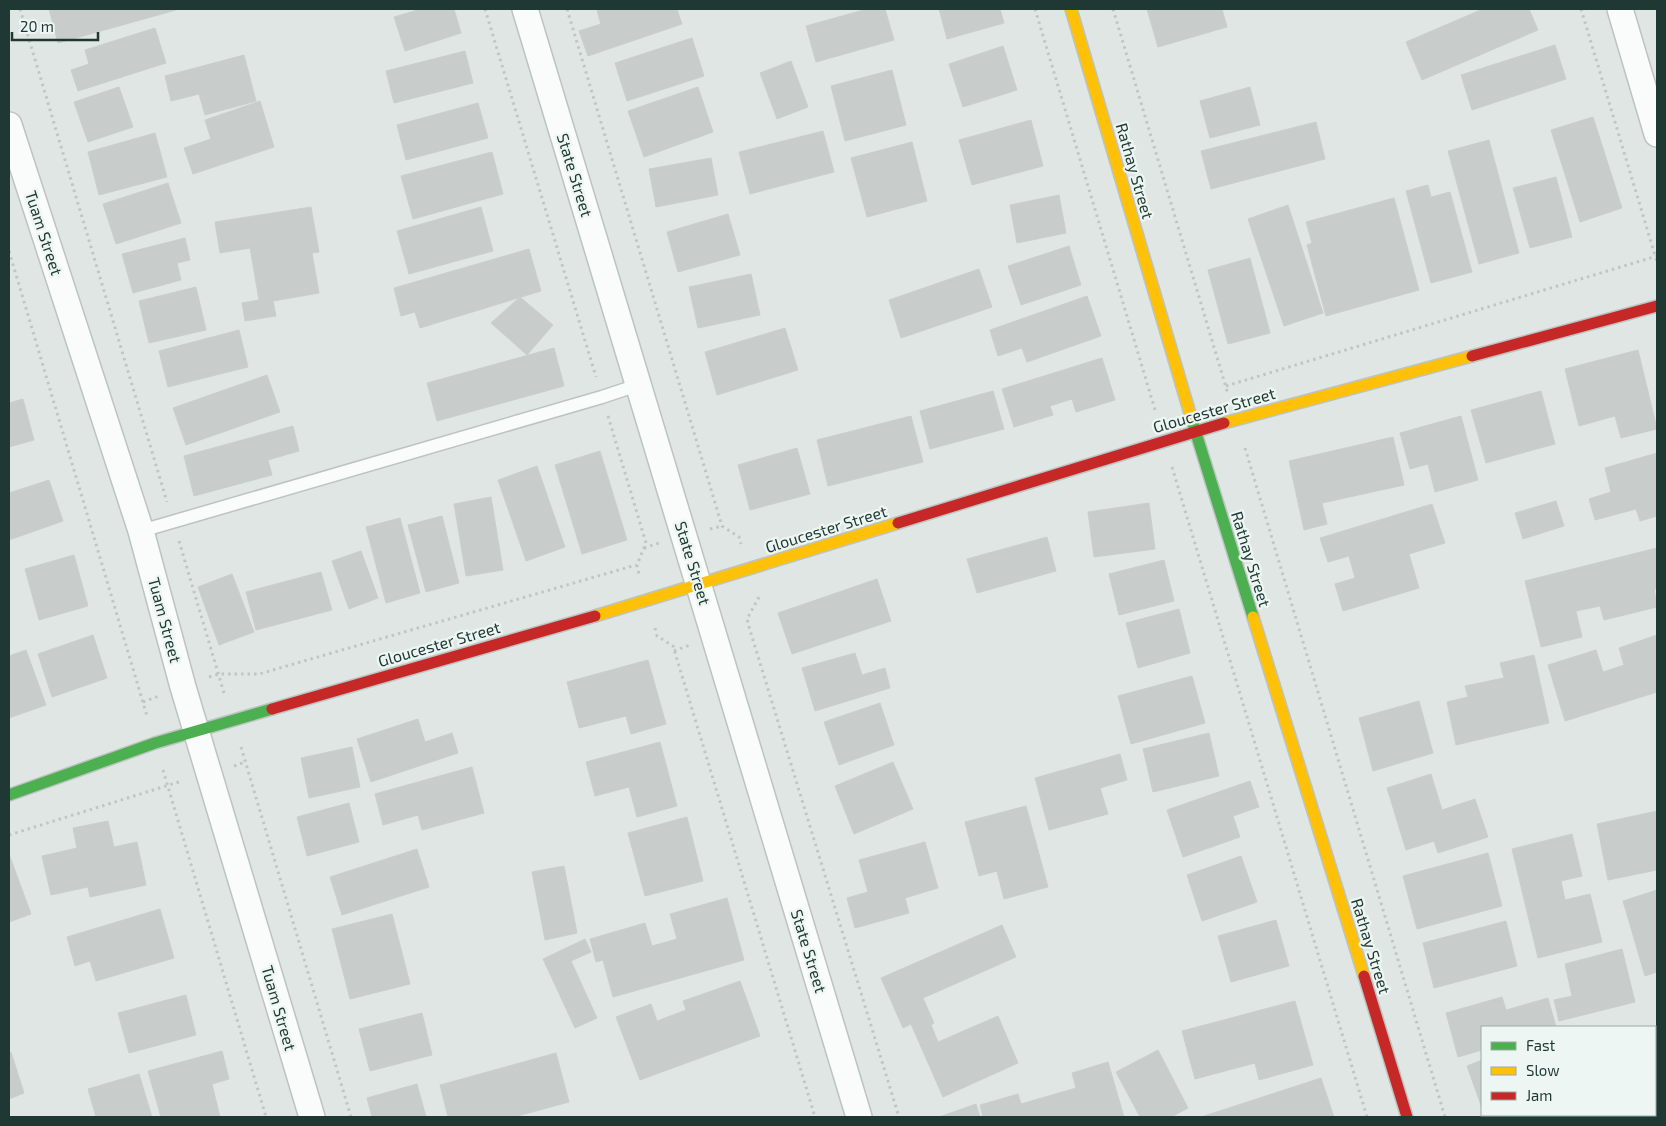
<svg xmlns="http://www.w3.org/2000/svg" width="1666" height="1126" viewBox="0 0 1666 1126" font-family="'Exo 2',sans-serif">
	<style>
		.building { fill: #c8cdcb; stroke: #c9cfcd }
		.lines { fill: none; stroke-linecap: round; stroke-linejoin: round }
		.lane-casing { stroke: #bdc3c1; stroke-width: 15 }
		.street-casing { stroke: #bdc3c1; stroke-width: 28 }
		.fast-casing { stroke: #bcc4c1; stroke-width: 14 }
		.slow-casing { stroke: #bcc4c1; stroke-width: 14 }
		.jam-casing { stroke: #bcc4c1; stroke-width: 14 }
		.path { stroke: #bec7c5; stroke-width: 3; stroke-dasharray: 2.5 4; stroke-linecap: butt }
		.lane { stroke: #fafbfb; stroke-width: 12 }
		.street { stroke: #fafbfb; stroke-width: 25 }
		.fast { stroke: #4caf50; stroke-width: 11 }
		.slow { stroke: #ffc107; stroke-width: 11 }
		.jam { stroke: #c62828; stroke-width: 11 }
		.labels { text-anchor: middle; stroke-width: 4.5; stroke-linejoin: round; paint-order: stroke }
		.street-label { font-size: 16px; fill: #1f3833; stroke: #edf6f2 }
	</style>
	<rect width="100%" height="100%" fill="#e0e6e4"/>
	<g class="building">
		<path d="M49 9H176V10L58 43Z"/>
		<path d="M421 9H454L461 33 405 51 394 17Z"/>
		<path d="M603 9H677L682 24 588 56 579 31 601 24 597 11Z"/>
		<path d="M867 9H885L894 40 816 62 806 26Z"/>
		<path d="M939 9H1000L1004 23 947 39Z"/>
		<path d="M1147 9H1222L1227 27 1158 47Z"/>
		<path d="M1483 9H1529L1538 30 1422 80 1406 42Z"/>
		<path d="M155 28 166 63 78 91 71 70 89 64 85 50Z"/>
		<path d="M692 38 704 76 627 101 615 63Z"/>
		<path d="M1555 45 1566 79 1472 110 1461 75Z"/>
		<path d="M1003 46 1017 90 963 107 949 64Z"/>
		<path d="M465 51 473 83 394 103 386 71Z"/>
		<path d="M244 55 256 101 205 115 199 94 171 101 165 76Z"/>
		<path d="M791 61 808 107 777 119 760 73Z"/>
		<path d="M892 70 906 125 845 141 831 86Z"/>
		<path d="M119 87 133 127 88 142 74 102Z"/>
		<path d="M698 87 713 132 644 157 628 111Z"/>
		<path d="M1250 87 1260 125 1210 138 1200 101Z"/>
		<path d="M260 101 274 147 193 174 184 148 211 139 205 120Z"/>
		<path d="M478 103 488 138 406 160 397 125Z"/>
		<path d="M1593 117 1622 208 1580 222 1551 130Z"/>
		<path d="M1031 120 1043 166 972 185 959 140Z"/>
		<path d="M1316 122 1325 159 1211 189 1201 151Z"/>
		<path d="M823 131 834 172 750 194 739 152Z"/>
		<path d="M155 133 167 177 99 195 88 152Z"/>
		<path d="M1489 140 1519 253 1479 264 1448 151Z"/>
		<path d="M912 142 927 201 867 217 851 158Z"/>
		<path d="M492 152 503 194 413 219 401 176Z"/>
		<path d="M711 158 718 195 656 207 649 169Z"/>
		<path d="M1556 177 1572 237 1530 248 1513 188Z"/>
		<path d="M168 183 181 223 116 244 103 204Z"/>
		<path d="M1428 185 1431 197 1450 192 1472 272 1431 283 1406 191Z"/>
		<path d="M1059 195 1066 233 1017 243 1010 205Z"/>
		<path d="M1394 198 1419 290 1326 316 1307 245 1312 243 1306 222Z"/>
		<path d="M1288 205 1323 313 1284 326 1248 219Z"/>
		<path d="M311 207 319 252 312 253 319 293 273 301 276 316 245 321 242 303 259 300 250 248 220 253 215 222Z"/>
		<path d="M481 207 493 251 409 274 397 231Z"/>
		<path d="M728 214 740 255 678 272 667 232Z"/>
		<path d="M185 238 190 260 177 263 181 280 133 293 122 254Z"/>
		<path d="M1069 246 1081 285 1021 305 1008 266Z"/>
		<path d="M529 249 541 291 420 328 415 312 401 316 394 288Z"/>
		<path d="M1250 258 1270 333 1228 344 1208 270Z"/>
		<path d="M979 269 992 307 901 338 889 300Z"/>
		<path d="M751 274 760 315 698 328 689 287Z"/>
		<path d="M196 287 206 330 149 343 139 301Z"/>
		<path d="M1087 296 1101 336 1027 362 1022 348 998 356 990 330Z"/>
		<path d="M520 297 553 325 527 355 491 323Z"/>
		<path d="M785 328 798 370 717 395 705 352Z"/>
		<path d="M239 330 248 367 168 387 159 351Z"/>
		<path d="M554 348 564 386 437 421 427 383Z"/>
		<path d="M1638 350 1657 429 1621 438 1615 416 1579 426 1565 369Z"/>
		<path d="M1102 358 1115 400 1076 412 1072 399 1050 406 1053 415 1014 427 1002 389Z"/>
		<path d="M267 375 280 412 186 445 173 408Z"/>
		<path d="M993 391 1004 429 930 449 920 411Z"/>
		<path d="M1541 391 1555 444 1486 463 1471 410Z"/>
		<path d="M23 399 34 440 9 447V403Z"/>
		<path d="M911 416 923 462 828 486 817 440Z"/>
		<path d="M1461 416 1478 480 1435 492 1428 464 1410 469 1400 433Z"/>
		<path d="M293 426 299 451 268 460 272 475 194 496 184 456Z"/>
		<path d="M1393 437 1404 485 1322 503 1327 524 1304 530 1289 461Z"/>
		<path d="M797 448 810 494 750 510 738 465Z"/>
		<path d="M600 451 627 540 582 554 555 465Z"/>
		<path d="M1657 453V516L1640 521 1636 509 1595 520 1589 499 1611 492 1605 468Z"/>
		<path d="M537 466 565 547 526 561 498 480Z"/>
		<path d="M49 480 63 521 9 540V493Z"/>
		<path d="M491 497 503 570 466 576 454 504Z"/>
		<path d="M1556 501 1564 526 1523 539 1515 513Z"/>
		<path d="M1149 503 1155 549 1094 557 1088 512Z"/>
		<path d="M1432 504 1445 543 1409 554 1419 588 1343 611 1335 584 1355 578 1349 556 1328 562 1320 538Z"/>
		<path d="M442 516 459 583 426 592 408 525Z"/>
		<path d="M400 518 420 593 386 603 366 527Z"/>
		<path d="M1047 537 1056 571 977 593 967 559Z"/>
		<path d="M1657 548V589H1654L1657 607 1604 620 1600 606 1576 611 1582 637 1541 647 1525 581Z"/>
		<path d="M361 551 378 598 349 609 332 561Z"/>
		<path d="M74 555 88 606 39 620 25 569Z"/>
		<path d="M1164 560 1174 601 1119 615 1109 574Z"/>
		<path d="M321 572 332 610 256 630 246 592Z"/>
		<path d="M232 574 254 632 219 645 198 587Z"/>
		<path d="M877 579 891 621 792 654 778 613Z"/>
		<path d="M1179 609 1190 653 1138 668 1126 623Z"/>
		<path d="M93 635 107 678 52 697 38 654Z"/>
		<path d="M1657 635V692L1565 721 1548 665 1596 650 1603 672 1624 665 1619 648Z"/>
		<path d="M26 650 46 705 9 718V656Z"/>
		<path d="M855 653 862 675 885 668 890 688 815 711 802 668Z"/>
		<path d="M1534 655 1549 723 1456 745 1447 702 1468 697 1465 686 1504 678 1500 663Z"/>
		<path d="M648 660 666 724 631 734 626 716 579 728 567 682Z"/>
		<path d="M1192 676 1205 723 1131 744 1118 696Z"/>
		<path d="M1419 701 1433 753 1373 771 1359 718Z"/>
		<path d="M880 703 894 745 839 765 824 722Z"/>
		<path d="M418 719 425 742 452 733 458 753 371 782 357 739Z"/>
		<path d="M1209 733 1219 776 1153 792 1143 749Z"/>
		<path d="M660 742 677 806 637 817 629 787 595 796 586 762Z"/>
		<path d="M352 747 360 787 309 798 301 758Z"/>
		<path d="M1120 754 1127 780 1100 788 1108 814 1049 830 1035 778Z"/>
		<path d="M893 762 913 809 854 834 835 786Z"/>
		<path d="M472 767 484 813 422 830 418 815 383 825 375 794Z"/>
		<path d="M1431 774 1442 810 1475 799 1488 837 1438 853 1434 841 1406 850 1387 788Z"/>
		<path d="M1250 781 1259 807 1233 816 1240 837 1183 857 1167 810Z"/>
		<path d="M349 803 359 842 307 856 297 817Z"/>
		<path d="M1026 806 1048 887 1004 899 997 871 979 876 965 822Z"/>
		<path d="M1657 811V870L1608 880 1597 824Z"/>
		<path d="M687 817 703 881 645 896 628 833Z"/>
		<path d="M108 821 114 847 137 842 146 885 90 897 88 887 51 895 42 856 77 848 73 828Z"/>
		<path d="M1572 834 1582 876 1561 881 1565 900 1590 894 1602 942 1538 958 1512 849Z"/>
		<path d="M925 842 938 888 905 898 909 913 855 928 847 898 868 892 859 860Z"/>
		<path d="M417 849 429 887 342 915 330 877Z"/>
		<path d="M1488 853 1502 906 1417 929 1403 876Z"/>
		<path d="M9 854 31 914 9 922Z"/>
		<path d="M1241 856 1257 902 1202 921 1187 875Z"/>
		<path d="M564 866 577 933 545 940 532 872Z"/>
		<path d="M1657 890V972L1645 976 1623 901Z"/>
		<path d="M727 898 744 960 613 997 603 960 596 962 590 939 645 923 652 946 677 939 670 914Z"/>
		<path d="M160 909 174 958 96 981 90 961 75 966 67 937Z"/>
		<path d="M392 914 410 984 350 999 332 929Z"/>
		<path d="M1276 920 1289 966 1231 982 1218 936Z"/>
		<path d="M1506 921 1517 966 1434 988 1423 943Z"/>
		<path d="M1002 925 1016 957 923 998 934 1023 931 1025 938 1042 998 1016 1018 1063 943 1097 911 1024 903 1028 881 978Z"/>
		<path d="M585 939 591 952 571 961 597 1018 575 1028 543 959Z"/>
		<path d="M1622 949 1635 1002 1559 1021 1554 1000 1572 996 1565 964Z"/>
		<path d="M740 981 760 1036 640 1080 616 1017 651 1004 657 1021 686 1010 683 1001Z"/>
		<path d="M186 995 196 1035 129 1053 118 1013Z"/>
		<path d="M1502 997 1506 1010 1548 998 1556 1027H1482V1050L1458 1057 1446 1013Z"/>
		<path d="M1295 1001 1313 1065 1259 1080 1255 1063 1195 1079 1182 1031Z"/>
		<path d="M422 1013 432 1055 370 1071 359 1029Z"/>
		<path d="M1158 1050 1188 1108 1171 1117H1140L1116 1072Z"/>
		<path d="M222 1051 229 1079 212 1084 220 1117H161L148 1071Z"/>
		<path d="M11 1052 24 1093 9 1099V1053Z"/>
		<path d="M556 1053 569 1102 514 1117H448L440 1085Z"/>
		<path d="M1482 1060V1108L1467 1066Z"/>
		<path d="M1108 1062 1124 1117H983L980 1105 1018 1094 1021 1104 1076 1088 1072 1073Z"/>
		<path d="M139 1074 152 1117H96L88 1089Z"/>
		<path d="M1321 1078 1334 1117H1201Z"/>
		<path d="M417 1084 426 1117H372L367 1098Z"/>
		<path d="M976 1104 980 1117H939Z"/>
		<path d="M1615 1115H1648V1117H1616Z"/>
	</g>
	<g class="lines">
		<defs>
			<path id="lane" d="M141 531 602 397 638 385"/>
			<g id="street">
				<path d="M525 9 859 1117"/>
				<path d="M1620 9 1657 134"/>
				<path d="M9 125 141 531 183 687 312 1117"/>
			</g>
			<g id="fast">
				<path d="M1191 417 1253 617"/>
				<path d="M9 795 155 743 272 709"/>
			</g>
			<g id="slow">
				<path d="M1071 9 1191 417"/>
				<path d="M1224 423 1472 356"/>
				<path d="M595 616 898 523"/>
				<path d="M1253 617 1364 976"/>
			</g>
			<g id="jam">
				<path d="M1472 356 1657 306"/>
				<path d="M898 523 1224 423"/>
				<path d="M272 709 595 616"/>
				<path d="M1364 976 1407 1117"/>
			</g>
		</defs>
		<use href="#lane" class="lane-casing"/>
		<use href="#street" class="street-casing"/>
		<use href="#fast" class="fast-casing"/>
		<use href="#slow" class="slow-casing"/>
		<use href="#jam" class="jam-casing"/>
		<g class="path">
			<path d="M20 9 167 502"/>
			<path d="M485 9 596 377"/>
			<path d="M567 9 722 526 739 537 741 544"/>
			<path d="M1035 9 1156 413"/>
			<path d="M1113 9 1228 394"/>
			<path d="M1581 9 1657 262"/>
			<path d="M9 251 147 716"/>
			<path d="M1226 386 1657 256"/>
			<path d="M608 416 646 543 637 565 639 574"/>
			<path d="M1245 448 1445 1117"/>
			<path d="M1172 467 1367 1117"/>
			<path d="M710 529 722 526"/>
			<path d="M179 541 224 693"/>
			<path d="M644 548 659 543"/>
			<path d="M759 597 747 619 749 627 899 1117"/>
			<path d="M655 628 657 636 673 646 815 1117"/>
			<path d="M674 651 690 645"/>
			<path d="M209 677 219 674H259L636 565"/>
			<path d="M143 702 159 696"/>
			<path d="M241 747 351 1117"/>
			<path d="M234 766 245 762"/>
			<path d="M163 770 266 1117"/>
			<path d="M9 835 182 781"/>
		</g>
		<use href="#lane" class="lane"/>
		<use href="#street" class="street"/>
		<use href="#fast" class="fast"/>
		<use href="#slow" class="slow"/>
		<use href="#jam" class="jam"/>
	</g>
	<g class="labels">
		<g class="street-label">
			<text transform="translate(1135 171) rotate(74)" y="6">Rathay Street</text>
			<text transform="translate(575 175) rotate(73)" y="6">State Street</text>
			<text transform="translate(44 233) rotate(72)" y="6">Tuam Street</text>
			<text transform="translate(1214 410) rotate(-16)" y="6">Gloucester Street</text>
			<text transform="translate(826 529) rotate(-17)" y="6">Gloucester Street</text>
			<text transform="translate(1251 559) rotate(73)" y="6">Rathay Street</text>
			<text transform="translate(693 563) rotate(73)" y="6">State Street</text>
			<text transform="translate(165 620) rotate(75)" y="6">Tuam Street</text>
			<text transform="translate(439 644) rotate(-16)" y="6">Gloucester Street</text>
			<text transform="translate(1371 946) rotate(73)" y="6">Rathay Street</text>
			<text transform="translate(809 951) rotate(73)" y="6">State Street</text>
			<text transform="translate(279 1008) rotate(74)" y="6">Tuam Street</text>
		</g>
	</g>
	<rect width="1666" height="1126" fill="none" stroke="#1f3833" stroke-width="20"/>
	<rect x="1481" y="1026" width="175" height="90" fill="#edf6f2" stroke="#9baaa6"/>
	<rect x="1491" y="1042" width="25" height="8" fill="#4caf50" stroke="#9baaa6"/>
	<text x="1526" y="1051" font-size="15" fill="#1f3833">Fast</text>
	<rect x="1491" y="1067" width="25" height="8" fill="#ffc107" stroke="#9baaa6"/>
	<text x="1526" y="1076" font-size="15" fill="#1f3833">Slow</text>
	<rect x="1491" y="1092" width="25" height="8" fill="#c62828" stroke="#9baaa6"/>
	<text x="1526" y="1101" font-size="15" fill="#1f3833">Jam</text>
	<path d="M12 32v8h86v-8" fill="none" stroke="#1f3833" stroke-width="2.5"/>
	<text x="20" y="32" font-size="15" fill="#1f3833" stroke="#edf6f2" stroke-width="4" paint-order="stroke">20 m</text>
</svg>
